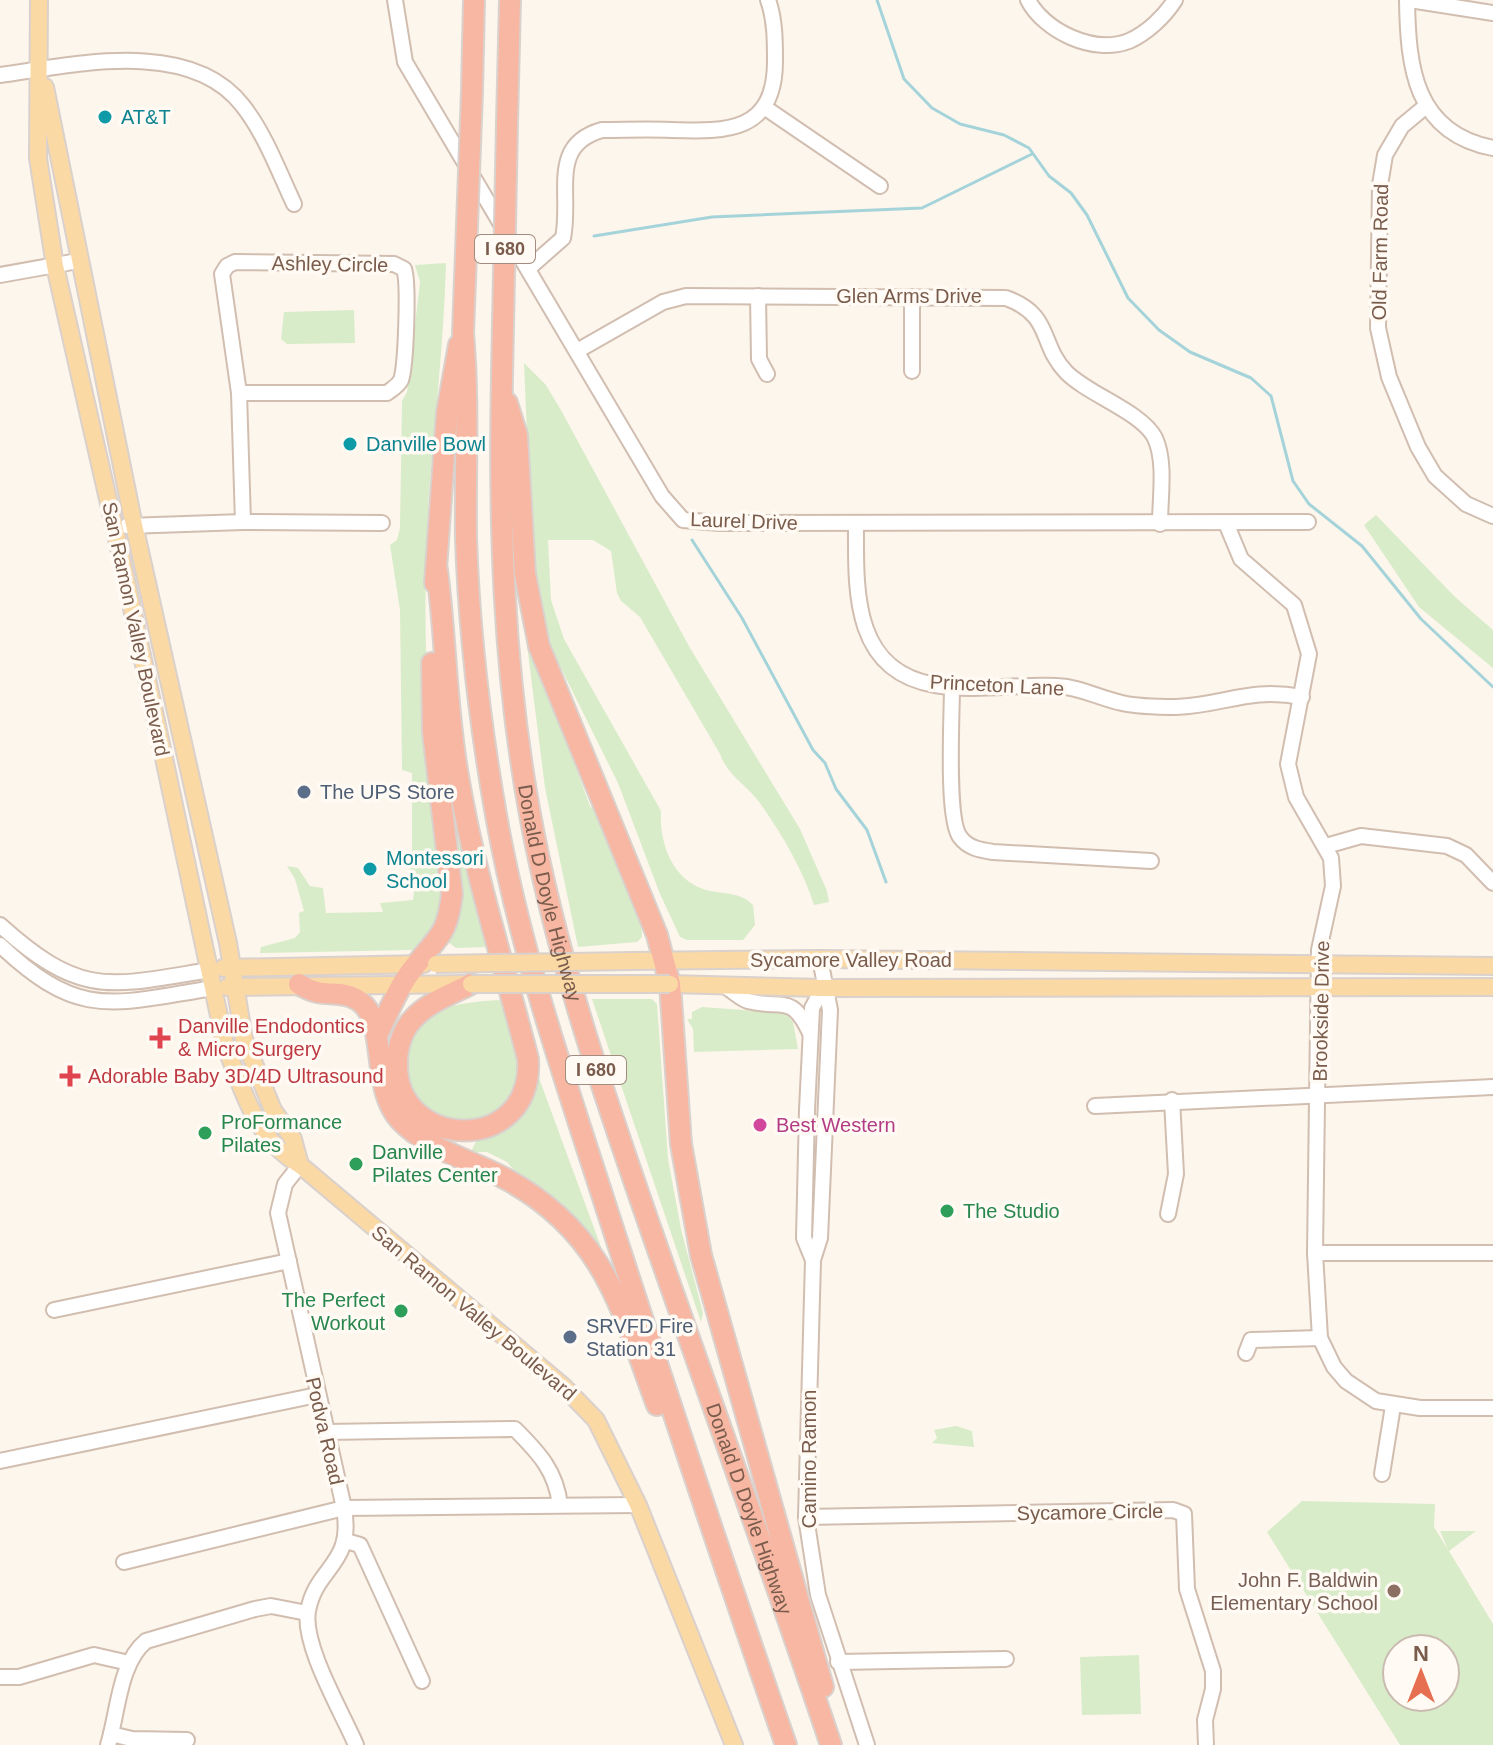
<svg xmlns="http://www.w3.org/2000/svg" width="1493" height="1745" viewBox="0 0 1493 1745" font-family="Helvetica,sans-serif">
	<style>
		.green { fill: #d8ecc9; fill-rule: evenodd }
		.lines { fill: none; stroke-linecap: round; stroke-linejoin: round }
		.stream { stroke: #a5d3da; stroke-width: 3 }
		.minor-casing { stroke: #d1beb0; stroke-width: 18 }
		.major-casing { stroke: #dad1cd; stroke-width: 20 }
		.highway-casing { stroke: #dad1cd; stroke-width: 24 }
		.minor { stroke: #fff; stroke-width: 14 }
		.major { stroke: #fbd9a5; stroke-width: 16 }
		.highway { stroke: #f7b7a3; stroke-width: 20 }
		.major-bridge-casing { stroke: #dad1cd; stroke-width: 20; stroke-linecap: butt }
		.highway-bridge-casing { stroke: #dad1cd; stroke-width: 24; stroke-linecap: butt }
		.major-bridge { stroke: #fbd9a5; stroke-width: 16 }
		.highway-bridge { stroke: #f7b7a3; stroke-width: 20 }
		.culture-dot { fill: #0f9aa8; stroke: #fffaf3; stroke-width: 3 }
		.service-dot { fill: #5c6f8a; stroke: #fffaf3; stroke-width: 3 }
		.health-dot { fill: #e0444e; stroke: #fffaf3; stroke-width: 3 }
		.hotel-dot { fill: #d1479c; stroke: #fffaf3; stroke-width: 3 }
		.leisure-dot { fill: #2e9e5b; stroke: #fffaf3; stroke-width: 3 }
		.education-dot { fill: #8d6e63; stroke: #fffaf3; stroke-width: 3 }
		.labels { text-anchor: middle; stroke-width: 7; stroke-linejoin: round; paint-order: stroke }
		.shield { fill: #fffaf3; stroke: #a28b7f; stroke-width: 2 }
		.shield-label { font-size: 18px; font-weight: bold; fill: #7a5c4d }
		.culture-label { font-size: 20px; fill: #0d838f; stroke: #fffaf3; text-anchor: start }
		.street-label { font-size: 20px; fill: #7a5c4d; stroke: #fffaf3 }
		.service-label { font-size: 20px; fill: #4e5e75; stroke: #fffaf3; text-anchor: start }
		.health-label { font-size: 20px; fill: #be3a42; stroke: #fffaf3; text-anchor: start }
		.leisure-label { font-size: 20px; fill: #27864d; stroke: #fffaf3; text-anchor: start }
		.hotel-label { font-size: 20px; fill: #b23c85; stroke: #fffaf3; text-anchor: start }
		.education-label { font-size: 20px; fill: #785e54; stroke: #fffaf3; text-anchor: end }
	</style>
	<rect width="100%" height="100%" fill="#fdf6ec"/>
	<g class="green">
		<path d="M446 263C444 340 435 416 429 493 424 577 424 660 431 743 435 786 464 932 412 950L260 953 261 947 295 938 300 932 299 913 304 911 295 879 287 866 298 868 310 886 323 888 326 913 383 912 380 903 413 900 415 885 409 880 412 852V773L402 770 400 610 390 545 397 540 400 528 402 401 407 392 420 282 415 265Z"/>
		<path d="M354 310 355 343 287 344 281 339 284 312Z"/>
		<path d="M524 363 546 385 562 412 690 648 800 829 827 891 829 902 814 905C803 870 783 836 762 806 748 785 728 777 720 754L640 617 621 601 617 593 611 551 593 540H548L551 600 564 639 661 811C659 845 674 884 711 891 726 894 742 893 753 905L755 925 743 940H687L680 937 660 894 618 783 547 640 532 555Z"/>
		<path d="M1376 515 1455 597 1493 630V668L1419 607 1364 525Z"/>
		<path d="M527 645 531 647 590 806 599 815 641 920 642 937 637 942 578 947 545 788Z"/>
		<path d="M444 758 492 947 456 948 448 942 457 924 459 903Z"/>
		<path d="M592 999H652L657 1004 668 1159 681 1229 703 1313 701 1322Z"/>
		<path d="M504 1000C509 1019 521 1046 520 1065 516 1113 466 1137 427 1107 414 1098 411 1086 408 1071 398 1009 459 1001 504 1000Z"/>
		<path d="M702 1007 786 1013 793 1022 798 1049 694 1052 693 1029 687 1019H692V1012Z"/>
		<path d="M539 1078 601 1247 599 1248 562 1205 517 1174 507 1162 487 1152H471L478 1137Z"/>
		<path d="M956 1426 972 1431 974 1447 932 1443 937 1438 934 1430Z"/>
		<path d="M1302 1501 1435 1504 1434 1527 1448 1550 1440 1531H1476L1449 1551 1493 1624V1745H1400L1267 1532ZM1397 1649H1445V1697H1397Z"/>
		<path d="M1139 1655 1141 1714 1082 1715 1080 1657Z"/>
	</g>
	<g class="lines">
		<g class="stream">
			<path d="M877 0 904 79 932 108 960 124 1004 135 1029 148 1049 176 1071 193 1087 215 1128 298 1159 330 1190 352 1251 378 1271 396 1293 481 1309 504 1362 546 1421 619 1493 687"/>
			<path d="M594 236 712 217 922 208 1032 154"/>
			<path d="M692 540 742 618 813 750 825 763 836 789 867 830 886 882"/>
		</g>
		<defs>
			<g id="minor">
				<path d="M395 0 405 62 662 496 683 520 719 523 1308 522"/>
				<path d="M1028 0C1044 31 1094 55 1129 41 1147 33 1164 17 1175 0"/>
				<path d="M1407 0C1408 66 1414 133 1493 148"/>
				<path d="M1410 0 1493 13"/>
				<path d="M0 75C73 65 191 37 243 106 265 134 279 172 294 204"/>
				<path d="M1426 106 1402 126 1385 155 1380 185 1378 328 1389 377 1418 447 1435 476 1466 504 1493 516"/>
				<path d="M764 107 880 186"/>
				<path d="M529 268 563 238C572 194 548 145 602 130 625 130 648 129 671 130 728 132 775 132 775 61 775 42 775 19 768 0"/>
				<path d="M0 275 78 261"/>
				<path d="M758 296 759 359 767 374"/>
				<path d="M912 297V371"/>
				<path d="M577 351 663 302 686 296 1006 298C1053 315 1039 344 1066 372 1087 394 1142 412 1155 438 1166 462 1160 497 1160 524"/>
				<path d="M239 393H387C392 389 398 386 401 380 406 366 409 282 404 269L394 264 235 262 227 266 222 274 239 393 243 522"/>
				<path d="M856 523C856 588 851 671 935 685 975 692 1017 684 1057 686 1080 687 1099 698 1122 703 1139 707 1158 707 1176 707 1226 705 1248 687 1302 697"/>
				<path d="M1226 523 1241 559 1294 605 1309 654 1288 764 1296 797 1331 858 1333 886 1319 950 1315 1253 1320 1338 1334 1367 1346 1381 1376 1401 1420 1408H1493"/>
				<path d="M127 526 243 522 382 523"/>
				<path d="M952 686C952 714 946 819 960 837 968 848 980 850 993 852L1151 861"/>
				<path d="M1326 846 1361 836 1447 846 1466 855 1493 883"/>
				<path d="M0 925C82 999 110 986 210 970"/>
				<path d="M0 945C81 1022 115 1003 214 988"/>
				<path d="M820 959 830 1010 820 1238 813 1260 806 1517 818 1595 867 1745"/>
				<path d="M726 987C733 991 741 999 748 1001 781 1010 791 992 810 1033"/>
				<path d="M1095 1106 1493 1087"/>
				<path d="M300 1165 285 1184 278 1213 344 1508 638 1505"/>
				<path d="M1168 1214 1176 1174 1172 1100"/>
				<path d="M1315 1253H1493"/>
				<path d="M813 1260 804 1238 807 1110 812 1008 823 988"/>
				<path d="M54 1310 289 1261"/>
				<path d="M1246 1353 1251 1340 1320 1338"/>
				<path d="M326 1432 515 1429C539 1453 556 1471 560 1505"/>
				<path d="M0 1461 317 1395"/>
				<path d="M1382 1474 1393 1406"/>
				<path d="M806 1517 1173 1510 1184 1514 1187 1589 1213 1671V1689L1205 1720 1206 1745"/>
				<path d="M346 1541 360 1545 422 1681"/>
				<path d="M124 1562 344 1508C354 1566 316 1566 308 1611 302 1645 342 1712 356 1745"/>
				<path d="M838 1662 1006 1659"/>
				<path d="M0 1677H19L94 1655 129 1663"/>
				<path d="M111 1734 132 1739 187 1740"/>
				<path d="M108 1745C118 1713 119 1663 146 1641L255 1609 271 1606 307 1613"/>
			</g>
			<g id="major">
				<path d="M39 0 38 158 55 266 120 552 225 1044C242 1089 256 1140 300 1165L564 1387 596 1420 638 1505 734 1745"/>
				<path d="M45 87 132 516 228 943 244 1039 273 1110 293 1139 300 1165"/>
				<path d="M631 961 820 959 1493 966"/>
				<path d="M223 968 424 964"/>
				<path d="M670 984 823 988 1493 987"/>
				<path d="M227 987 468 984"/>
			</g>
			<g id="highway">
				<path d="M472 91 474 0"/>
				<path d="M507 123 510 0"/>
				<path d="M463 333C469 401 465 470 466 538 469 631 480 724 496 815 520 951 565 1079 607 1210 665 1389 724 1567 786 1745"/>
				<path id="s1" d="M502 375C499 521 503 665 529 809 556 959 607 1103 657 1247 715 1413 775 1578 831 1745"/>
				<path d="M507 403 517 435 525 574 539 646 657 935 670 984 681 1144 701 1255 823 1687"/>
				<path d="M437 570C446 639 446 708 458 776 474 872 504 965 528 1059 534 1156 396 1151 397 1064 397 1048 402 1031 413 1019 428 1002 452 994 471 984"/>
				<path d="M435 583 447 412 459 345"/>
				<path d="M299 984C323 1000 337 988 356 999 390 1017 369 1086 400 1120 427 1149 473 1161 506 1179 604 1232 621 1308 657 1405"/>
				<path d="M378 1033C389 1011 399 985 415 966 439 935 447 936 452 894L433 732 432 663"/>
			</g>
		</defs>
		<use href="#minor" class="minor-casing"/>
		<use href="#major" class="major-casing"/>
		<use href="#highway" class="highway-casing"/>
		<use href="#minor" class="minor"/>
		<use href="#major" class="major"/>
		<use href="#highway" class="highway"/>
		<defs>
			<g id="major-bridge">
				<path d="M436 964 631 961"/>
				<path d="M471 984H670"/>
			</g>
			<g id="highway-bridge">
				<path d="M463 333 472 91"/>
				<path d="M502 375 507 123"/>
			</g>
		</defs>
		<use href="#major-bridge" class="major-bridge-casing"/>
		<use href="#highway-bridge" class="highway-bridge-casing"/>
		<use href="#major-bridge" class="major-bridge"/>
		<use href="#highway-bridge" class="highway-bridge"/>
	</g>
	<g class="culture-dot">
		<circle cx="105" cy="117" r="8"/>
		<circle cx="350" cy="444" r="8"/>
		<circle cx="370" cy="869" r="8"/>
	</g>
	<g class="service-dot">
		<circle cx="304" cy="792" r="8"/>
		<circle cx="570" cy="1337" r="8"/>
	</g>
	<g class="health-dot">
		<path d="M156 1026h8v8h8v8h-8v8h-8v-8h-8v-8h8z"/>
		<path d="M66 1064h8v8h8v8h-8v8h-8v-8h-8v-8h8z"/>
	</g>
	<circle class="hotel-dot" cx="760" cy="1125" r="8"/>
	<g class="leisure-dot">
		<circle cx="205" cy="1133" r="8"/>
		<circle cx="356" cy="1164" r="8"/>
		<circle cx="947" cy="1211" r="8"/>
		<circle cx="401" cy="1311" r="8"/>
	</g>
	<circle class="education-dot" cx="1394" cy="1591" r="8"/>
	<g class="labels">
		<g class="shield">
			<rect x="475" y="235" width="60" height="28" rx="6"/>
			<rect x="566" y="1056" width="60" height="28" rx="6"/>
		</g>
		<g class="shield-label">
			<text x="505" y="255">I 680</text>
			<text x="596" y="1076">I 680</text>
		</g>
		<g class="culture-label">
			<text x="121" y="124">AT&amp;T</text>
			<text x="366" y="451">Danville Bowl</text>
			<text x="386" y="865">Montessori<tspan x="386" dy="23">School</tspan></text>
		</g>
		<g class="street-label">
			<text transform="translate(1380 252) rotate(-89)" y="7">Old Farm Road</text>
			<text transform="translate(330 264) rotate(1)" y="7">Ashley Circle</text>
			<text x="909" y="303">Glen Arms Drive</text>
			<text transform="translate(744 521) rotate(2)" y="7">Laurel Drive</text>
			<text transform="translate(136 629) rotate(78)" y="7">San Ramon Valley Boulevard</text>
			<text transform="translate(997 685) rotate(3)" y="7">Princeton Lane</text>
			<text dy="7" stroke="none"><textPath href="#s1" startOffset="522">Donald D Doyle Highway</textPath></text>
			<text x="851" y="967">Sycamore Valley Road</text>
			<text transform="translate(1321 1011) rotate(-89)" y="7">Brookside Drive</text>
			<text transform="translate(474 1313) rotate(40)" y="7">San Ramon Valley Boulevard</text>
			<text transform="translate(325 1431) rotate(77)" y="7">Podva Road</text>
			<text transform="translate(809 1459) rotate(-90)" y="7">Camino Ramon</text>
			<text dy="7" stroke="none"><textPath href="#s1" startOffset="1170">Donald D Doyle Highway</textPath></text>
			<text transform="translate(1090 1512) rotate(-1)" y="7">Sycamore Circle</text>
		</g>
		<g class="service-label">
			<text x="320" y="799">The UPS Store</text>
			<text x="586" y="1333">SRVFD Fire<tspan x="586" dy="23">Station 31</tspan></text>
		</g>
		<g class="health-label">
			<text x="178" y="1033">Danville Endodontics<tspan x="178" dy="23">&amp; Micro Surgery</tspan></text>
			<text x="88" y="1083">Adorable Baby 3D/4D Ultrasound</text>
		</g>
		<g class="leisure-label">
			<text x="221" y="1129">ProFormance<tspan x="221" dy="23">Pilates</tspan></text>
			<text x="372" y="1159">Danville<tspan x="372" dy="23">Pilates Center</tspan></text>
			<text x="963" y="1218">The Studio</text>
			<text x="385" y="1307" text-anchor="end">The Perfect<tspan x="385" dy="23">Workout</tspan></text>
		</g>
		<g class="hotel-label">
			<text x="776" y="1132">Best Western</text>
		</g>
		<g class="education-label">
			<text x="1378" y="1587">John F. Baldwin<tspan x="1378" dy="23">Elementary School</tspan></text>
		</g>
	</g>
	<g transform="translate(1421 1673)"><circle r="38" fill="#fffaf3" stroke="#cabbb1" stroke-width="2"/>
	<path d="M0-6L14 30L0 20L-14 30Z" fill="#e76f51"/>
	<text y="-12" font-size="22" font-weight="bold" text-anchor="middle" fill="#7a5c4d">N</text>
	</g>
</svg>
